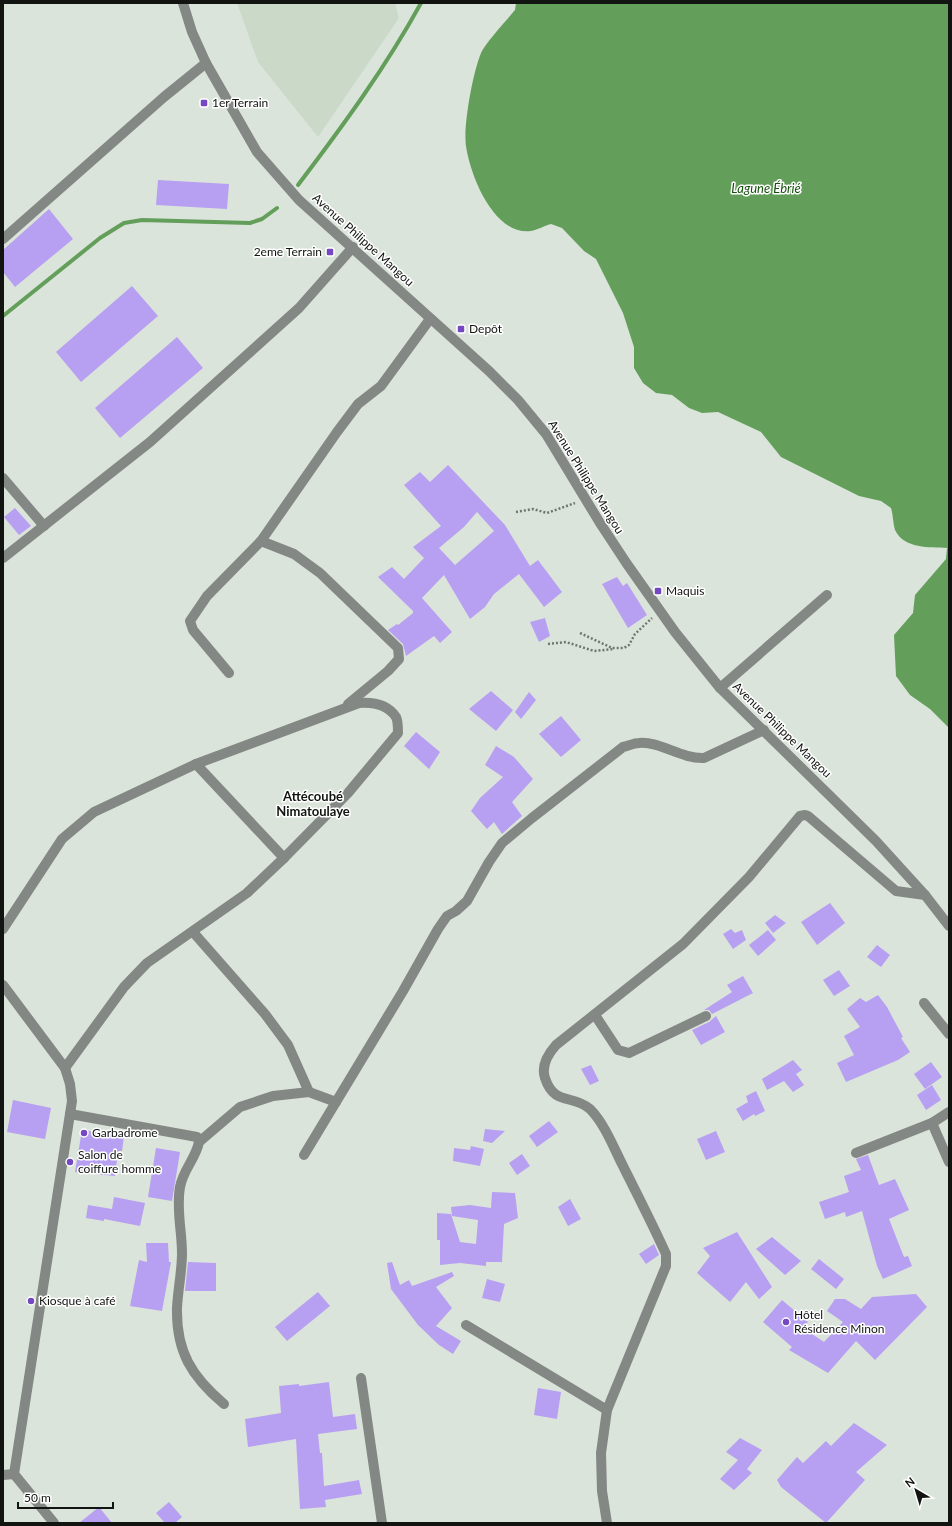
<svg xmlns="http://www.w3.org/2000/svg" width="952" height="1526" viewBox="0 0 952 1526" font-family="Lato,sans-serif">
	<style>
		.built { fill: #cbd9c9 }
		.water { fill: #639f5b }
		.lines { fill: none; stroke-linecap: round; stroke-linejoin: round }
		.stream { stroke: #639f5b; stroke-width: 4 }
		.building { fill: #b7a0f1; fill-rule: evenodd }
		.path { stroke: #6f756f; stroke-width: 2.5; stroke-dasharray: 2 2; stroke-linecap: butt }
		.minor { stroke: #848884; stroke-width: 10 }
		.poi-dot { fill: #7448c0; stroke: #fff; stroke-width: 1.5 }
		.labels { text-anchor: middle; stroke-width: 3; stroke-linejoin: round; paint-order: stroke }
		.poi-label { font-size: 12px; fill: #111411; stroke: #fff; text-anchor: start }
		.street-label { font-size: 12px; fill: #111411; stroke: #fff }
		.water-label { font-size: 13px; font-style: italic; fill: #15520c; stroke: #fff }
		.neighbourhood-label { font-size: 13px; font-weight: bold; fill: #111411; stroke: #fff }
	</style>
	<rect width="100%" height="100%" fill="#dbe4da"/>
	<path class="built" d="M237 3H395L399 18 318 137 258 62Z"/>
	<path class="water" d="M516 3H949V728L930 709 910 695 896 676 894 635 913 613 915 595 946 559 947 548C930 547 904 549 895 530 893 523 893 514 891 508L881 501 859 496 781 457 761 432 718 412 702 413 689 408 672 395 656 393 643 383 634 368V347L623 313 596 259 584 251 562 228 551 224C544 226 537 230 531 231 494 236 470 175 466 146 463 126 473 72 481 53 486 42 506 21 515 10Z"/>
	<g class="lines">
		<g class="stream">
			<path d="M298 185C342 127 386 67 421 3"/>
			<path d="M3 316 100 238 124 223 142 220 250 223 262 219 277 208"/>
		</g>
	</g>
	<g class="building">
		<path d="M158 180 229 184 227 209 156 205Z"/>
		<path d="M49 209 73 239 15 287 3 272V250Z"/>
		<path d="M132 286 158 316 81 382 56 352Z"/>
		<path d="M177 337 203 368 120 438 95 408Z"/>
		<path d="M448 465 505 525 530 566 538 560 562 592 544 607 519 574 494 594 485 607 470 619 444 575 422 598 452 632 440 643 434 636 406 656 403 644 388 630 397 624 398 625 413 613V611L378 577 392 567 404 579 424 558 413 547 441 526 404 485 420 472 430 482ZM477 512 494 531 455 565 439 548 464 527Z"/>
		<path d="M15 508 31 526 19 535 4 517Z"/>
		<path d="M617 577 623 586 627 583 647 615 628 628 602 584Z"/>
		<path d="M545 618 550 636 539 642 530 622Z"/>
		<path d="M491 691 513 710 496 731 469 709Z"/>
		<path d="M529 692 536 700 521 719 515 712Z"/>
		<path d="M561 716 581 740 561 757 539 734Z"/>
		<path d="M416 732 440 752 429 769 404 746Z"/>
		<path d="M496 746 514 757 533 779 512 802 522 816 502 834 494 822 487 829 471 811 480 798 503 777 485 765Z"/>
		<path d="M830 903 845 923 817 945 801 922Z"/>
		<path d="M775 915 786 923 773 933 765 923Z"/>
		<path d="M731 929 735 933 742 930 746 940 733 949 723 934Z"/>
		<path d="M768 930 776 940 758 956 749 945Z"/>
		<path d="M877 945 890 955 881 967 867 957Z"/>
		<path d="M839 970 850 986 834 996 823 980Z"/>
		<path d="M743 976 753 993 712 1014 709 1010H704L732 992 727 985Z"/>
		<path d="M878 995 887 1007 903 1037 901 1038 910 1052 898 1060 846 1082 837 1063 854 1055 844 1036 860 1027 847 1009 860 998 866 1002Z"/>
		<path d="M716 1016 725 1032 701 1045 692 1030 709 1022Z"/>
		<path d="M793 1060 802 1070 796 1074 804 1085 793 1092 784 1081 767 1090 762 1079Z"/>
		<path d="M931 1062 942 1077 925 1089 914 1074Z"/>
		<path d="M591 1065 599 1081 590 1085 581 1069Z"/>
		<path d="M932 1085 941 1100 926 1110 917 1095Z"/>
		<path d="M756 1091 765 1111 755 1116 754 1114 743 1121 736 1109 748 1102 746 1096Z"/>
		<path d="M13 1100 51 1108 45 1139 7 1132Z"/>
		<path d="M549 1121 558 1132 537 1147 529 1136Z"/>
		<path d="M485 1129 505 1131 492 1143 483 1141Z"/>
		<path d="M82 1130 124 1136 122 1151H118L115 1176 75 1172Z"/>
		<path d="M716 1131 725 1152 706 1160 697 1139Z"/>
		<path d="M471 1146 484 1149 480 1166 453 1161 454 1148 470 1150Z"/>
		<path d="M156 1148 180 1152 172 1201 148 1197Z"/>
		<path d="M522 1154 530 1166 517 1175 509 1163Z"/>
		<path d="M868 1155 879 1185 895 1179 909 1210 889 1219 904 1257 908 1256 912 1266 883 1279 877 1266 862 1211 846 1217 845 1212 825 1219 819 1202 849 1192 844 1176 861 1170 856 1159Z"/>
		<path d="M492 1192 515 1193 518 1218 504 1224 502 1262H486V1266L460 1263 440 1265V1240H437V1213L451 1214 460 1242 476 1244 478 1220 452 1216 451 1207 470 1205 491 1208Z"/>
		<path d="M114 1197 145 1203 140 1226 104 1219V1221L86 1218 88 1205 112 1209Z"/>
		<path d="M570 1199 581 1219 568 1226 558 1207Z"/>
		<path d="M737 1232 772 1287 759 1299 746 1282 730 1302 697 1273 710 1256 703 1248Z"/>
		<path d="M772 1237 801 1261 785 1275 756 1249Z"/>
		<path d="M146 1243H168L169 1262H171L162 1311 130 1306 139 1260 147 1262Z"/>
		<path d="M654 1244 659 1255 646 1264 639 1254Z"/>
		<path d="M819 1259 844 1279 836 1289 811 1269Z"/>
		<path d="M188 1262 216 1263V1291H185Z"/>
		<path d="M392 1262 400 1285 409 1280 412 1286 452 1272 454 1276 436 1287 452 1308 436 1326 461 1341 453 1354 439 1345 418 1325 391 1289 387 1263Z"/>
		<path d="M487 1279 505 1284 500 1302 482 1298Z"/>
		<path d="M318 1292 330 1306 287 1341 275 1327Z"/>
		<path d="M916 1294 927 1307 875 1360 856 1341 828 1373 789 1350 792 1347 763 1322 782 1300 808 1322 803 1328 824 1342 843 1322 827 1311 835 1299H845L861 1309 872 1297Z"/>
		<path d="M329 1382 333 1417 355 1414 357 1429 318 1434 320 1453H322L324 1486 359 1480 362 1494 325 1500 326 1507 300 1509 296 1439 248 1447 245 1419 281 1413 279 1386 299 1384V1386Z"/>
		<path d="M538 1388 561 1392 557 1419 534 1415Z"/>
		<path d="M854 1423 887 1445 856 1472 865 1480 826 1523 781 1487 777 1480 797 1457 803 1463 826 1441 831 1446Z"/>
		<path d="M740 1438 762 1450 747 1469 752 1473 734 1490 720 1479 738 1460 726 1452Z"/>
		<path d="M169 1502 182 1517 175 1523H165L156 1513Z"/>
		<path d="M99 1507 112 1523H79Z"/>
	</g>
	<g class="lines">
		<g class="path">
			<path d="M516 512 533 509 547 513 575 503"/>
			<path d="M580 633 612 648H624L629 645 635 634 652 618"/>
			<path d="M548 644 566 642 594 651 614 649"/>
		</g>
		<g class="minor">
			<path d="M183 3 192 32 206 63 257 152 299 200 489 371 518 400 546 434 600 523 627 564 675 632 720 688 876 841 925 895 949 926"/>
			<path d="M3 239 164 97 206 63"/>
			<path d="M3 478 44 526"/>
			<path d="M261 541 294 554 320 573 398 648 399 659 388 671 348 704"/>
			<path d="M3 558 150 442 299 308 353 247"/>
			<path d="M229 673 193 630 190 621 207 596 261 541 337 432 358 404 381 386 430 319"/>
			<path d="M720 688 827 595"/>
			<path d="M196 764 284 858"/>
			<path d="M3 929 62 839 94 812 196 764 359 703C373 702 388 705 396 717 398 721 398 729 398 733L348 793 284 858 247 893 147 963 124 987 65 1068"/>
			<path d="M193 932 265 1014 288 1045 309 1092"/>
			<path d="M3 985 65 1068 70 1084 72 1101 14 1474 54 1523"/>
			<path d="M924 1003 949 1034"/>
			<path d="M595 1015 618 1050 629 1053 706 1016"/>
			<path d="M70 1114 197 1137 199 1142"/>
			<path d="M932 1123 949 1162"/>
			<path d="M856 1153 932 1123 949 1112"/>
			<path d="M304 1155 403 991 438 929 447 916 456 911 467 901 489 862 502 843 532 818 623 747C628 746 634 743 639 743 660 741 681 759 704 758L764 730"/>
			<path d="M466 1325 607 1410"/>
			<path d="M361 1378 382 1523"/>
			<path d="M224 1404C192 1377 176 1352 177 1308 178 1289 182 1271 182 1253 182 1231 176 1209 180 1187 183 1170 196 1158 199 1142L240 1107 273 1096 309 1092 336 1102"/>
			<path d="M3 1475 14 1474"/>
			<path d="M607 1523 602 1491 601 1453 607 1410 666 1266V1254C652 1223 637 1194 622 1164 613 1146 604 1123 590 1109 573 1094 554 1106 545 1078 541 1066 548 1054 556 1045L683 944 749 877 800 816 805 815 808 816 896 891 925 895"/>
		</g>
	</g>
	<g class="poi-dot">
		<rect x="200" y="99" width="8" height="8" rx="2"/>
		<rect x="326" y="248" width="8" height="8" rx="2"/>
		<rect x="457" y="325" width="8" height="8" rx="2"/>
		<rect x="654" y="587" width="8" height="8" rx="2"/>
		<circle cx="84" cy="1133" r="4"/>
		<circle cx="70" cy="1162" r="4"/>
		<circle cx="31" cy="1301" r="4"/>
		<circle cx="786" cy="1322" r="4"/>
	</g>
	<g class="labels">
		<g class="poi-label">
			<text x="212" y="107">1er Terrain</text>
			<text x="322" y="256" text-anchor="end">2eme Terrain</text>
			<text x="469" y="333">Depôt</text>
			<text x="666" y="595">Maquis</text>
			<text x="92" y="1137">Garbadrome</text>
			<text x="78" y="1159">Salon de<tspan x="78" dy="14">coiffure homme</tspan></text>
			<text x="39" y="1305">Kiosque à café</text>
			<text x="794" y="1319">Hôtel<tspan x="794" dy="14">Résidence Minon</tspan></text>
		</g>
		<g class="street-label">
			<text transform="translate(363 240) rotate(42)" y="4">Avenue Philippe Mangou</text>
			<text transform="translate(586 477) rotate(58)" y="4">Avenue Philippe Mangou</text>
			<text transform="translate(782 730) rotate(44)" y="4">Avenue Philippe Mangou</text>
		</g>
		<g class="water-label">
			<text x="766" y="193">Lagune Ébrié</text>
		</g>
		<g class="neighbourhood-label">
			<text x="313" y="801">Attécoubé<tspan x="313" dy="15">Nimatoulaye</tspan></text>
		</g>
	</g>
	<rect width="952" height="1526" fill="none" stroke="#111411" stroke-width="8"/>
	<g transform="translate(916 1490) rotate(322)" stroke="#ffffff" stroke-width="3" paint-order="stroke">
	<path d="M0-3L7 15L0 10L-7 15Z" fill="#111411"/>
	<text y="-6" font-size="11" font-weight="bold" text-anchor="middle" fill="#111411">N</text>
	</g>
	<path d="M18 1502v6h95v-6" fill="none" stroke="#111411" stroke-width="2"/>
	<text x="24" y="1502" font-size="12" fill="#111411" stroke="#ffffff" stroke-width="3" paint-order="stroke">50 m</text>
</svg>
